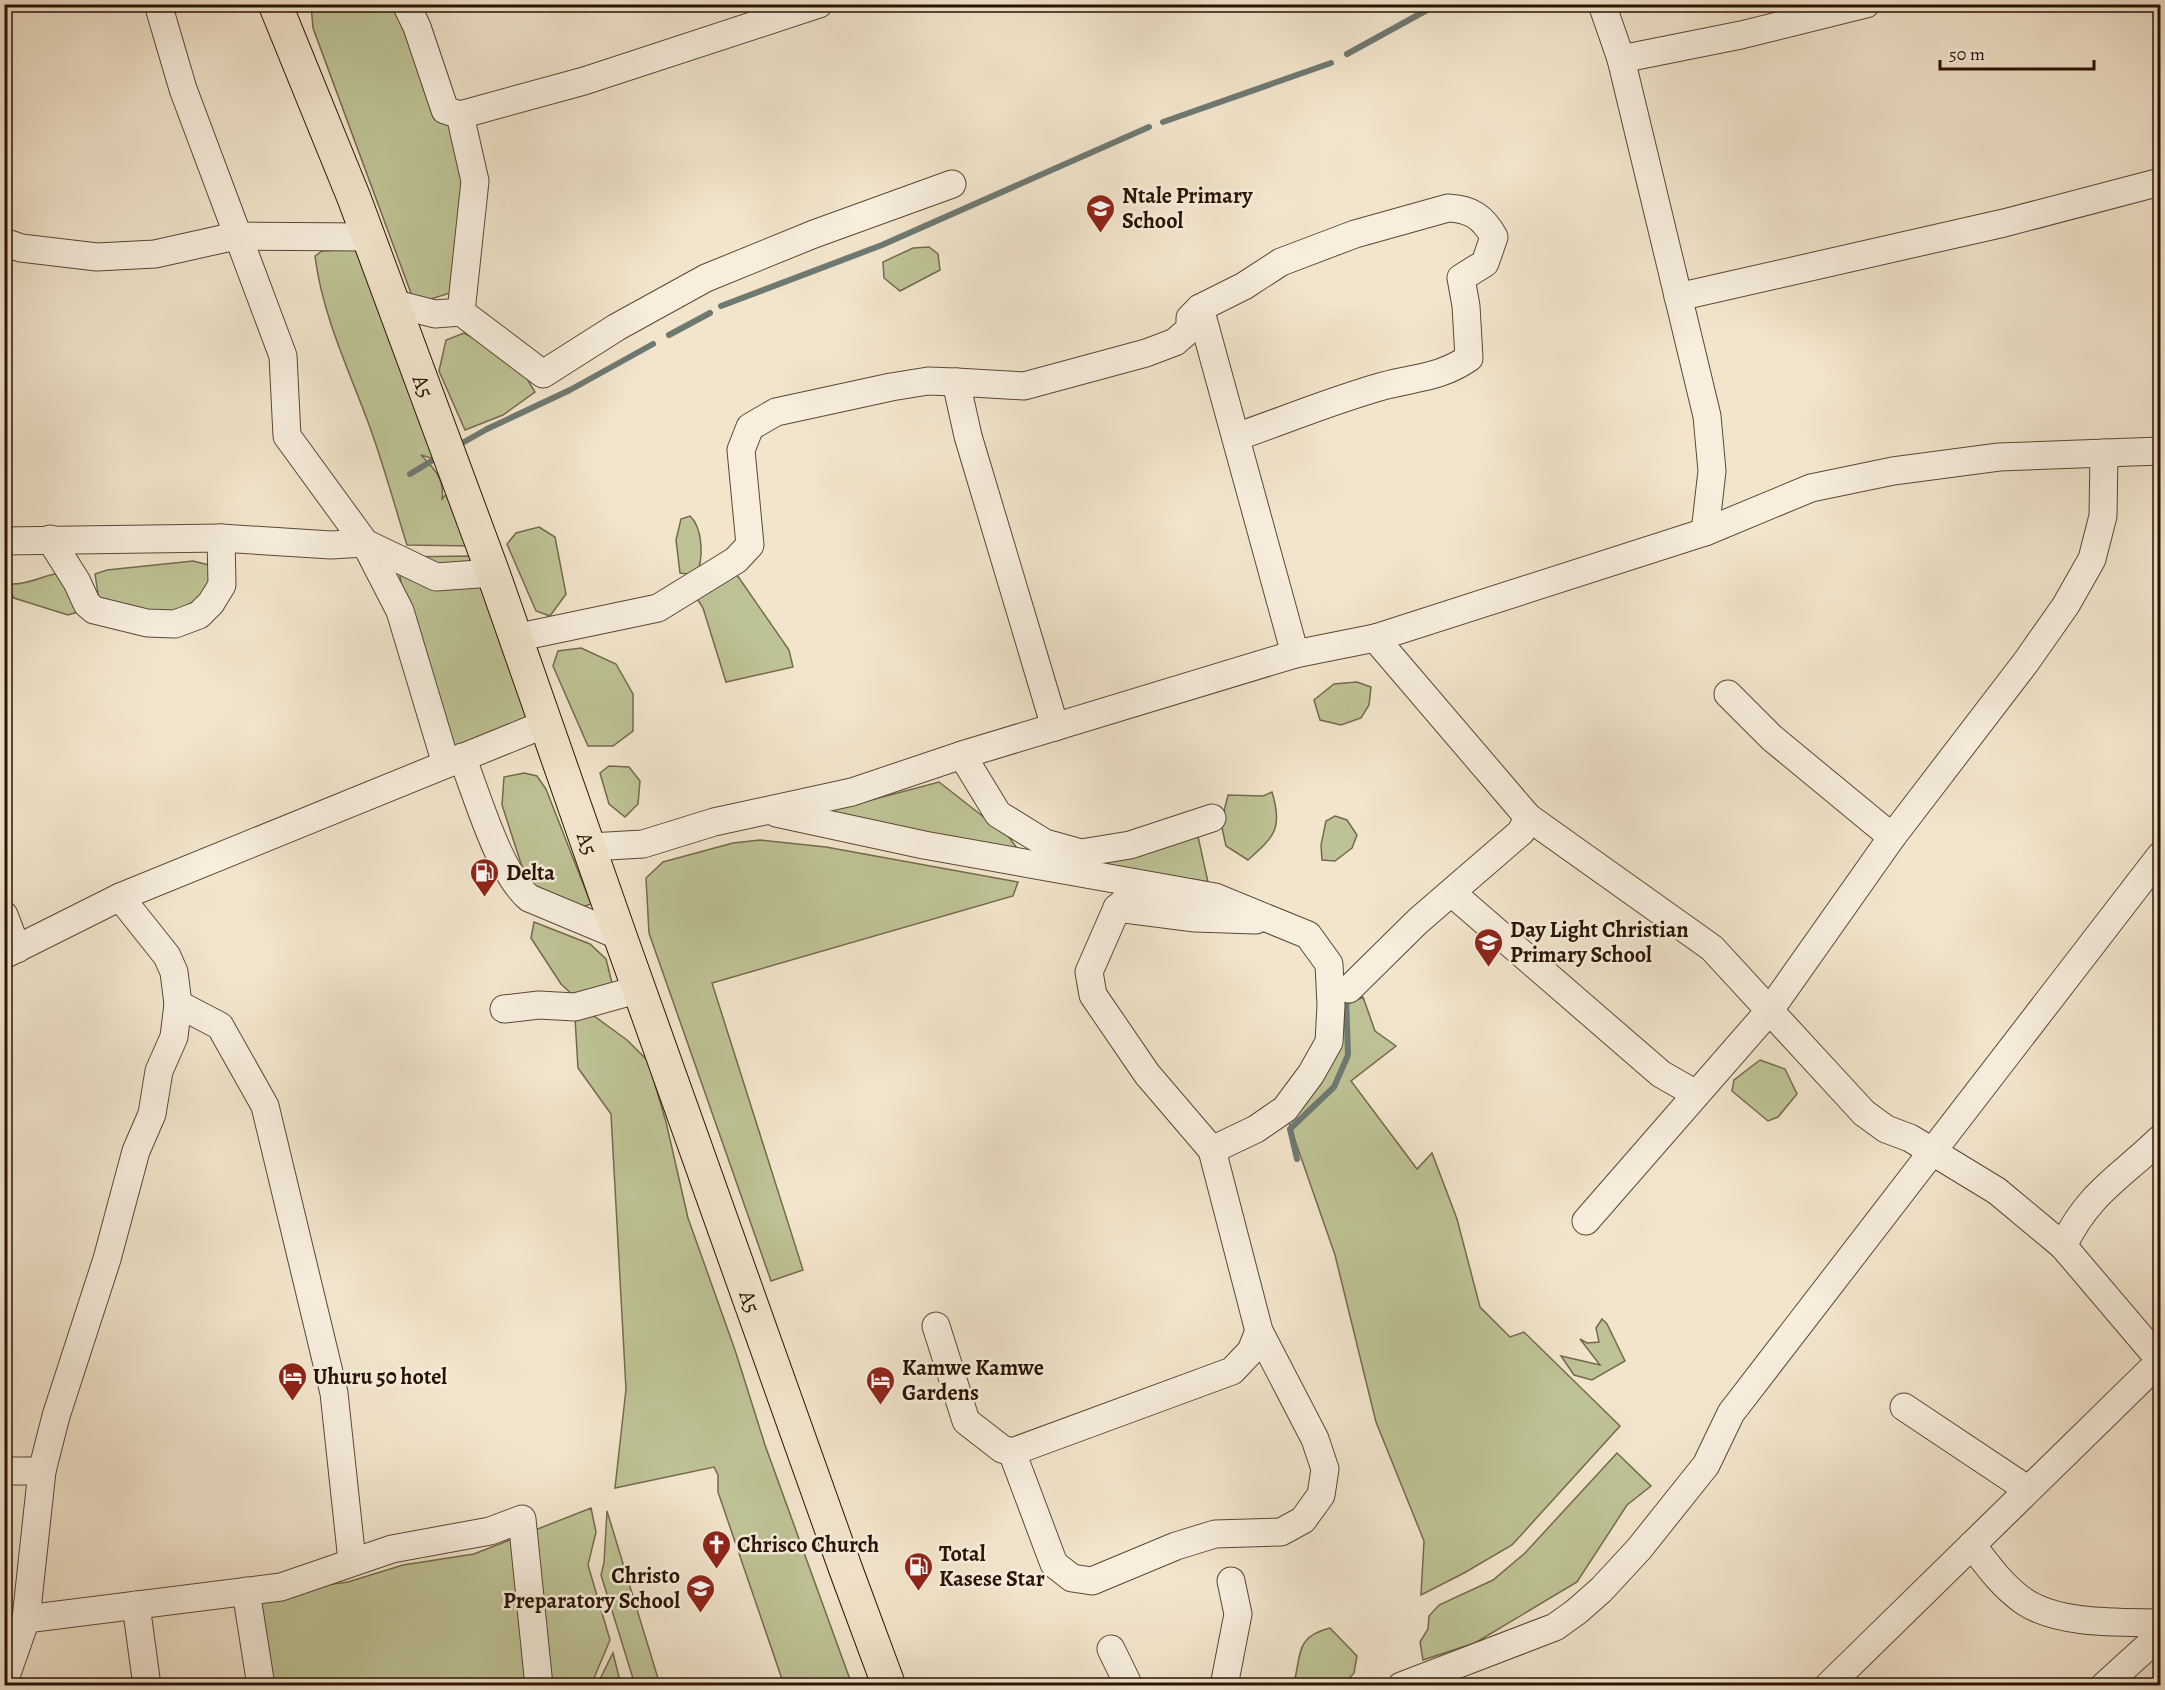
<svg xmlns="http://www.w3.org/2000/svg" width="2165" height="1690" viewBox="0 0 2165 1690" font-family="Alegreya,serif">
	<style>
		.green { fill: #bec395; stroke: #746a4c; stroke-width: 1.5 }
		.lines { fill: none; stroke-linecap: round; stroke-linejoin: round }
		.stream { stroke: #6e7972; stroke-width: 6 }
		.minor-casing { stroke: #5b4735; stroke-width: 29 }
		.highway-casing { stroke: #291203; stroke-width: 35 }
		.minor { stroke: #f7eede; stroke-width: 27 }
		.highway { stroke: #f2e5cc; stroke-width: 33 }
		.labels { text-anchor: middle; stroke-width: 5; stroke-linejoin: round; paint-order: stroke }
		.poi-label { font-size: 22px; font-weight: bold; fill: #291203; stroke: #f7eede; text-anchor: start }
		.street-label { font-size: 22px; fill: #291203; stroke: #f7eede }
	</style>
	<rect width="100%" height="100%" fill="#f2e5cc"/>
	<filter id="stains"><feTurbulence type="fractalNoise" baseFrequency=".00333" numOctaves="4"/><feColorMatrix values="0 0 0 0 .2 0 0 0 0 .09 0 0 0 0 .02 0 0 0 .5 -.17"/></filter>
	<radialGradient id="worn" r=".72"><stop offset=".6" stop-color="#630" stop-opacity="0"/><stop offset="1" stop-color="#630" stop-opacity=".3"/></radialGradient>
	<g class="green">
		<path d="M311 5H402L469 177 450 293 415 304 313 28Z"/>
		<path d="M929 247 938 254 940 270 900 291 884 278 883 262 913 248Z"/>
		<path d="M355 249 390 322 443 462 421 455C434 468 445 480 442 499L452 488 472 546 407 545C394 504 383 462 368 422 348 368 322 314 315 256L322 251Z"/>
		<path d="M464 333 515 359 535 392 503 415 465 430 439 371 446 340Z"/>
		<path d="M690 516C703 528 704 560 696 575L680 573 676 540 681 519Z"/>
		<path d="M539 527 555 537 566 594 550 616 536 611 507 544 516 533Z"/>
		<path d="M472 556 533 722 449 756 405 608 397 557Z"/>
		<path d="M193 561 217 567 205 596 167 615 99 600 95 574 107 570Z"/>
		<path d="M63 573 78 612 68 615 14 598 9 590V584C31 585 43 574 63 573Z"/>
		<path d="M737 575 789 650 793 667 726 682 703 608 696 597Z"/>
		<path d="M581 648 616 664 633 694V731L613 746H588L553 666 558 651Z"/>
		<path d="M1357 682 1371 687 1369 705 1361 718 1341 725 1320 720 1314 700 1334 684Z"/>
		<path d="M609 766 629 767 640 781 638 804 625 817 609 804 600 773Z"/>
		<path d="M524 773 537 776 546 789 591 904 582 907 527 882 502 805 504 777Z"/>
		<path d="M939 782 1008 836 1020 852 799 819Z"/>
		<path d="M1272 792C1283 828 1275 836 1248 860L1226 846 1221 823 1228 795 1263 796Z"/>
		<path d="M1335 816 1347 820 1357 835 1352 848 1335 861 1322 860 1321 845 1326 821Z"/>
		<path d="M1197 832 1208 882 1084 861Z"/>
		<path d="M760 840 826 847 1018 882 1013 896 712 983 803 1270 771 1281 649 933 646 878 663 862 733 843Z"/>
		<path d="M534 922 590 944 606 959 614 991 578 1000 561 984 531 938Z"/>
		<path d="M1363 997 1375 1031 1396 1046 1351 1081 1417 1169 1432 1153 1457 1219 1480 1307 1510 1337 1524 1332 1620 1426 1512 1545 1464 1573 1421 1595 1424 1541 1376 1422 1335 1255 1288 1120C1331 1076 1335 1069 1339 1008Z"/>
		<path d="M594 1016 627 1040 648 1061 666 1122 688 1218 735 1350 765 1445 852 1685H784L718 1492V1475L714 1467 615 1488 626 1389 611 1114 578 1068 575 1018Z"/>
		<path d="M1760 1060 1785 1069 1797 1094 1778 1117 1768 1121 1732 1091 1734 1080Z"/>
		<path d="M1602 1319 1607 1324 1625 1361 1592 1380 1574 1375 1561 1356 1600 1365 1580 1339 1587 1343 1599 1342 1596 1328Z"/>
		<path d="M1617 1453 1651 1486 1627 1505 1577 1582 1475 1643 1423 1660 1420 1642 1428 1629 1429 1616 1439 1605 1493 1580 1525 1553Z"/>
		<path d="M591 1508 596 1532 588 1565 610 1640 591 1685H264L254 1605 311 1587 348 1582 403 1565 474 1554Z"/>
		<path d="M607 1511 660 1685H635L601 1575 604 1563Z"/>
		<path d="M1330 1628 1357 1656 1354 1673 1343 1685H1302L1295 1679C1301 1650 1298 1636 1330 1628Z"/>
		<path d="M613 1653 621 1685H597Z"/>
	</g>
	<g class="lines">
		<g class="stream">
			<path d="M1347 54 1438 4"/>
			<path d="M1163 122 1331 63"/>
			<path d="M721 306 882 245 1149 127"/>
			<path d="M669 335 710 313"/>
			<path d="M457 446 487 429 570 390 653 344"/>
			<path d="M410 474 438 457"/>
			<path d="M1297 1159 1290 1129 1334 1087 1348 1055 1346 996"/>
		</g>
		<defs>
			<g id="minor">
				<path d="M158 4 183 89 283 356 287 436 365 543 400 611 446 764"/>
				<path d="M1621 59 1741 35 1866 4"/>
				<path d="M460 115 584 81 819 4"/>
				<path d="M4 242 21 248 97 257 155 254 236 236 367 237"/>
				<path d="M1678 297 2004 223 2160 182"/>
				<path d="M392 303 435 314 461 312 475 181 460 115 445 110 417 27 406 4"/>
				<path d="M1200 308 1295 654"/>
				<path d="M461 312 543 374 617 327 706 278 814 234 952 184"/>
				<path d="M1705 532 1811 488 1893 471 1999 457 2160 451"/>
				<path d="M50 539 77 582 87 604 94 610 147 623 175 624 199 615 211 603 222 585 221 538"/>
				<path d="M4 541 221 538 331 545 365 543 436 577 493 573"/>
				<path d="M515 638 658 608 736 560 750 545 741 450 750 427 776 412 891 387 928 381 956 382"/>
				<path d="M1375 638 1528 817 1712 948 1864 1113 1886 1129 1910 1138 1997 1191 2063 1246 2160 1360"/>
				<path d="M1728 694 1772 738 1892 837"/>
				<path d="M1055 727 968 436 956 382 1024 386 1146 353 1175 342 1190 329V318L1200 308 1244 286 1281 262 1355 234 1448 208C1471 209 1483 217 1494 237L1485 263 1461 278 1466 306 1469 358C1440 378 1416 377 1383 386 1333 400 1285 420 1236 437"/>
				<path d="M962 755 998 814 1045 843 1081 853 1130 845 1212 818"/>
				<path d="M462 757C477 795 499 873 529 898L620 936"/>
				<path d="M776 813 924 845 1215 897 1308 935 1329 964 1331 1005 1329 1042 1311 1074 1285 1109 1256 1129 1212 1150"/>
				<path d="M590 847 643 844 714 822 852 792 962 755 1295 654 1375 638 1705 532 1712 471 1707 416 1621 59 1602 4"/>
				<path d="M1452 893 1661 1074 1696 1094"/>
				<path d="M1117 908 1195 918 1256 920"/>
				<path d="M4 915 17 949"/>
				<path d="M4 955 120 897 545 724"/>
				<path d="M1349 989 1418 921 1521 832 1528 817"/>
				<path d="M178 1004 220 1026 265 1106 334 1393 352 1561"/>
				<path d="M504 1009 539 1005 575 1007 640 989"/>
				<path d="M1586 1221 1770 1010 1892 837 2026 662 2066 605 2092 559 2103 516 2104 453"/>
				<path d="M2063 1246C2089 1192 2121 1177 2160 1139"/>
				<path d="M936 1326 966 1421 1002 1449 1012 1452 1232 1371 1251 1351 1259 1331"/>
				<path d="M1904 1407 2027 1489"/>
				<path d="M1012 1452 1054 1564 1072 1578 1092 1581 1176 1546 1215 1534 1281 1532 1303 1520 1321 1495 1325 1469 1315 1439 1259 1331 1212 1150 1147 1074 1093 995 1089 972 1117 908 1144 885"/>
				<path d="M4 1471H42"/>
				<path d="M1972 1545C1988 1566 2003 1587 2025 1602 2060 1625 2121 1622 2160 1623"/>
				<path d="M246 1591 261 1686"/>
				<path d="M136 1605 147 1686"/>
				<path d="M26 1619 281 1587 392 1549 490 1531 522 1519 539 1686"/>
				<path d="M1111 1649 1129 1686"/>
				<path d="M4 1682 26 1619 42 1471 56 1416 107 1259 136 1151 152 1114 159 1071 174 1037 178 1004 174 972 167 956 120 897"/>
				<path d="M1224 1686 1238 1614 1231 1581"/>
				<path d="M1401 1686 1555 1627 1576 1612 1601 1590 1639 1549 1690 1485 1706 1465 1731 1413 2160 856"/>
				<path d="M1828 1686 2160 1361"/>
				<path d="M2104 1686 2160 1635"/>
			</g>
			<g id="highway">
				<path id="s1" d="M275 4 354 198 493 573 620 936 846 1570 889 1686"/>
			</g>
		</defs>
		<use href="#minor" class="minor-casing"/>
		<use href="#highway" class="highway-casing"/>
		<use href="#minor" class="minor"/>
		<use href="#highway" class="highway"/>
	</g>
	<defs>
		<symbol id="school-pin" viewBox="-11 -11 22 30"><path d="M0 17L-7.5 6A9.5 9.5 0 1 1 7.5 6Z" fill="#8f2418" stroke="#f7eede"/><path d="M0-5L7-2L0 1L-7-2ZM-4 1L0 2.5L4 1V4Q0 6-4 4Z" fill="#fff"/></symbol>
		<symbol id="fuel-pin" viewBox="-11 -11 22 30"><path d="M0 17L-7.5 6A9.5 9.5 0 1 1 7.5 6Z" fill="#8f2418" stroke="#f7eede"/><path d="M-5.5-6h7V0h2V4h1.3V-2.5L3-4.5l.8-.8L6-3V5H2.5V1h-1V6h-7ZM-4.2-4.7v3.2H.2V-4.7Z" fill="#fff"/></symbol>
		<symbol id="hotel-pin" viewBox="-11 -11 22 30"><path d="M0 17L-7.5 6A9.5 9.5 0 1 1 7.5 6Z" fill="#8f2418" stroke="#f7eede"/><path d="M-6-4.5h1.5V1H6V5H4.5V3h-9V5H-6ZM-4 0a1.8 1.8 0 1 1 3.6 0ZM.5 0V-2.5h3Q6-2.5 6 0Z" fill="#fff"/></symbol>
		<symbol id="church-pin" viewBox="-11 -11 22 30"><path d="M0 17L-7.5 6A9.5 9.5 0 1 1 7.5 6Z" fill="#8f2418" stroke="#f7eede"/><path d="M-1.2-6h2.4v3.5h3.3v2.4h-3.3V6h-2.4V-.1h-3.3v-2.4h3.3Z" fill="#fff"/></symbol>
	</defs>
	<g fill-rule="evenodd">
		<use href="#school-pin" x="1084" y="192" width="33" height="45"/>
		<use href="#fuel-pin" x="468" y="856" width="33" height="45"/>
		<use href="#school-pin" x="1472" y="926" width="33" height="45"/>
		<use href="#hotel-pin" x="276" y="1360" width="33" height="45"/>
		<use href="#hotel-pin" x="864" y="1364" width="33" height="45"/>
		<use href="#church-pin" x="700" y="1528" width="33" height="45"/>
		<use href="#fuel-pin" x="902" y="1550" width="33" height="45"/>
		<use href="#school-pin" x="684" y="1572" width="33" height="45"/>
	</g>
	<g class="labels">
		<g class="poi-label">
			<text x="1122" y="203">Ntale Primary<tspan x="1122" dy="25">School</tspan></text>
			<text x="506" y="880">Delta</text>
			<text x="1510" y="937">Day Light Christian<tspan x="1510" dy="25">Primary School</tspan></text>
			<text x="902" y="1375">Kamwe Kamwe<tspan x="902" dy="25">Gardens</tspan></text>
			<text x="313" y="1384">Uhuru 50 hotel</text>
			<text x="737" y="1552">Chrisco Church</text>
			<text x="939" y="1561">Total<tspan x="939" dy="25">Kasese Star</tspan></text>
			<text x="680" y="1583" text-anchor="end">Christo<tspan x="680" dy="25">Preparatory School</tspan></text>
		</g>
		<g class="street-label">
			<text dy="8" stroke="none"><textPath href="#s1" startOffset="410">A5</textPath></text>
			<text dy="8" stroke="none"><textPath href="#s1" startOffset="896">A5</textPath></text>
			<text dy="8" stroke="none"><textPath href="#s1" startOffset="1382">A5</textPath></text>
		</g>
	</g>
	<rect width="2165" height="1690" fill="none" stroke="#f2e5cc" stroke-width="24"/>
	<rect x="6" y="6" width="2153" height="1678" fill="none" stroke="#291203" stroke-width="3"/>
	<rect x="12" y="12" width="2141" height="1666" fill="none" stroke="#291203" stroke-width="1.5"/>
	<path d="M1940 60v9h154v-9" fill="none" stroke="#291203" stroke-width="3"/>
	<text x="1949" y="60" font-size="18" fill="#291203" stroke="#f7eede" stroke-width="4.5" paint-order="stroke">50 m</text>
	<rect width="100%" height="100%" filter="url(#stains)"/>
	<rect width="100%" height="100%" fill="url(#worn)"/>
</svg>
